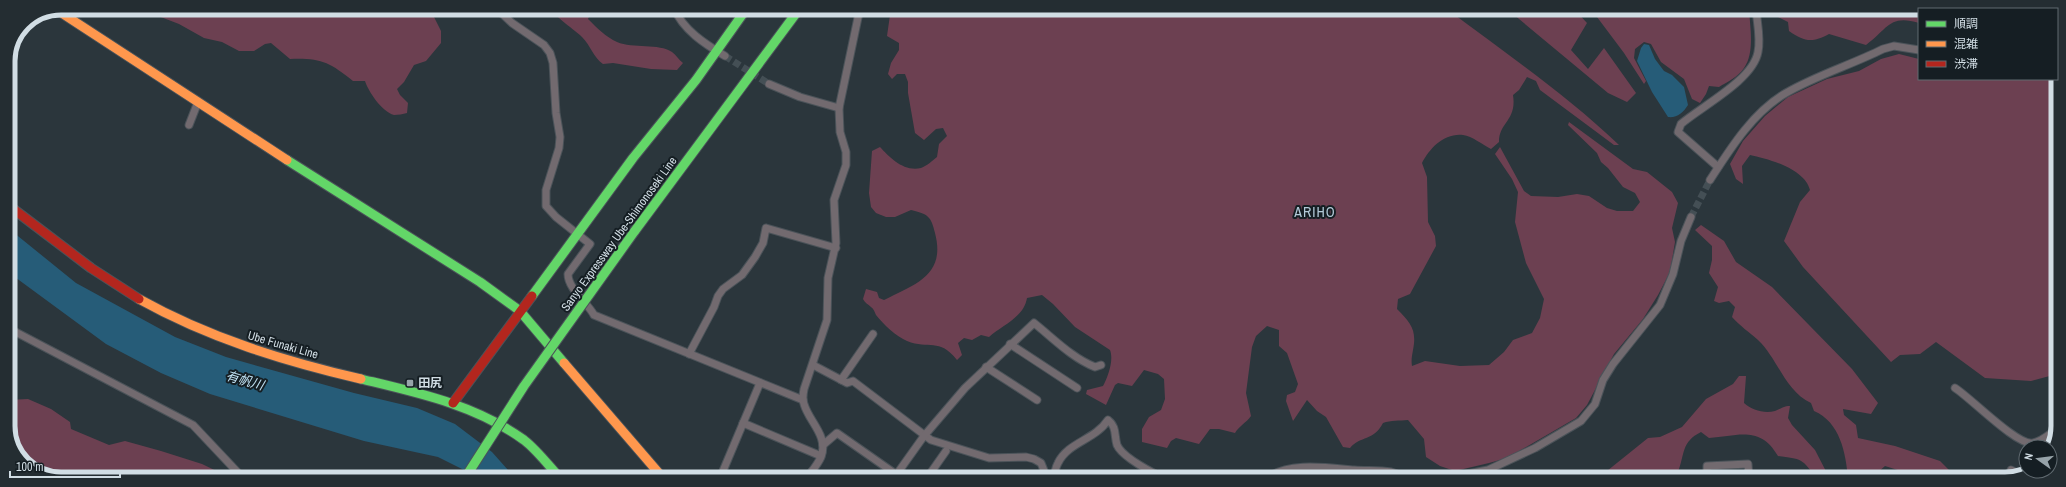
<svg xmlns="http://www.w3.org/2000/svg" width="2066" height="487" viewBox="0 0 2066 487" font-family="'Archivo Narrow','Noto Sans JP',sans-serif">
	<style>
		.green { fill: #6c4051 }
		.water { fill: #265c78 }
		.lines { fill: none; stroke-linecap: round; stroke-linejoin: round }
		.street-tunnel { stroke: #444f55; stroke-width: 7; stroke-dasharray: 7 3.5; stroke-linecap: butt }
		.street-casing { stroke: #4b5359; stroke-width: 9 }
		.fast-casing { stroke: #4b5359; stroke-width: 11 }
		.slow-casing { stroke: #4b5359; stroke-width: 11 }
		.jam-casing { stroke: #4b5359; stroke-width: 11 }
		.street { stroke: #726a6f; stroke-width: 7 }
		.fast { stroke: #63d668; stroke-width: 9 }
		.slow { stroke: #ff974d; stroke-width: 9 }
		.jam { stroke: #b3261e; stroke-width: 9 }
		.fast-bridge-casing { stroke: #4b5359; stroke-width: 11; stroke-linecap: butt }
		.fast-bridge { stroke: #63d668; stroke-width: 9 }
		.poi-dot { fill: #97a3a9; stroke: #151e23; stroke-width: 1.5 }
		.labels { text-anchor: middle; stroke-width: 4; stroke-linejoin: round; paint-order: stroke }
		.street-label { font-size: 12px; fill: #d1dde4; stroke: #151e23 }
		.poi-label { font-size: 12px; font-weight: bold; fill: #d1dde4; stroke: #151e23; text-anchor: start }
		.water-label { font-size: 13px; font-style: italic; fill: #c2e3f5; stroke: #151e23 }
		.quarter-label { font-size: 14px; letter-spacing: 1px; fill: #b3cad8; stroke: #151e23 }
		.rim { fill: none; stroke: #d1dde4; stroke-width: 5 }
	</style>
	<rect width="100%" height="100%" fill="#2b363c"/>
	<g class="green">
		<path d="M152 8H433V15L441 31V43L426 61 414 65 404 82 397 89 400 95 408 103 407 113C403 114 398 115 394 115 382 112 368 91 365 81H353C329 62 321 58 290 59L271 43 265 44 254 51H239L222 42 204 38 179 24 153 14Z"/>
		<path d="M550 8H597L591 12 588 19C597 28 606 37 617 42 633 49 659 43 672 52 676 55 679 60 683 63L677 70 651 69 613 63 603 64C593 57 591 46 582 37 575 30 555 17 550 8Z"/>
		<path d="M891 8 1447 9C1505 53 1566 94 1619 145H1614L1540 90 1536 81 1527 77 1519 90 1513 95C1517 121 1499 122 1499 142L1491 149C1483 145 1472 136 1463 135 1444 133 1430 148 1422 163L1427 177 1428 222 1435 236 1436 246 1410 294 1398 299 1397 309C1411 323 1417 330 1413 350 1412 356 1411 360 1412 366L1425 361 1460 366 1489 365 1504 352 1513 340 1532 333 1540 318 1544 299 1526 263 1515 222 1518 192 1512 179 1495 154 1500 147 1524 191 1531 196 1558 197 1577 194 1589 196 1607 208 1617 211H1633L1640 202 1635 193 1623 187 1608 168 1601 162 1597 153 1568 125 1569 122 1633 169 1647 172 1672 192 1678 203 1672 228 1675 242 1670 272 1658 295 1643 319 1614 354 1587 405 1576 418 1507 458 1489 463 1455 471 1440 466 1426 457 1424 439 1408 420C1399 421 1391 420 1383 423 1373 442 1361 435 1350 448L1343 447 1326 417 1317 411 1307 400 1293 421 1286 401 1287 395 1295 392 1298 384 1287 353 1279 346V330L1267 326 1256 336 1252 347 1246 393 1251 416C1246 423 1239 426 1235 433L1219 429H1210L1199 444 1176 438 1171 441 1167 448 1142 442V429L1149 417 1161 410 1165 399 1164 379 1158 374 1144 370 1132 386 1118 383 1115 385 1106 405 1086 394 1087 390 1103 386C1108 377 1114 360 1110 350L1075 327 1053 304 1042 295 1027 298C1024 317 1003 325 989 337L981 335 972 340 964 338 958 343 962 355 957 360C939 337 929 350 907 341 897 337 883 324 876 315 875 313 874 309 871 307 868 304 865 303 863 299L866 289 877 292 879 298 884 300C916 284 946 275 935 233 931 216 928 214 911 210L895 217H886L876 213 871 207 869 193 872 151 880 147C890 158 904 172 921 168 927 166 933 160 937 157L939 144 947 136 943 128 936 129 924 140 915 133 908 93V82L905 74H897L892 79 888 74 891 63 899 50V43L887 36Z"/>
		<path d="M1507 9H1574L1587 23 1571 50 1588 69 1604 48 1636 93 1627 102 1608 93Z"/>
		<path d="M1591 9H1749C1750 27 1755 53 1744 68 1738 77 1727 82 1719 87L1709 86 1706 94 1700 103 1692 99 1684 79 1661 62 1651 44 1644 42 1635 49 1634 58 1646 81 1644 84 1624 53Z"/>
		<path d="M1775 9H1919V23C1889 14 1888 29 1866 45L1829 34C1812 43 1805 42 1789 31L1788 22 1778 17Z"/>
		<path d="M1899 54 1919 59V79H2057V55V374L2031 381 1985 378 1936 342 1920 354 1900 355 1891 362 1803 267 1784 241 1800 202 1810 190C1805 169 1769 159 1750 155L1742 166 1743 184 1736 179 1730 164 1743 141 1765 116 1788 97 1827 79 1859 71 1881 59Z"/>
		<path d="M1701 225 1724 241 1736 262 1772 287 1852 369 1878 403 1871 414 1843 409 1844 415 1856 425 1858 438 1895 446 1940 461 1958 479H1912L1904 472 1885 466 1877 473 1875 479H1848C1846 453 1840 422 1814 411L1811 403C1785 391 1778 359 1758 340 1749 332 1740 326 1732 317L1735 307 1729 301 1719 303 1714 301 1718 287 1709 273 1712 260V246L1695 230Z"/>
		<path d="M1739 376H1746L1744 403C1752 410 1764 414 1775 411 1781 409 1783 406 1790 406L1788 418 1792 425 1815 450 1830 479H1816C1803 458 1801 459 1778 456 1760 425 1738 436 1709 438L1701 432C1681 442 1685 454 1678 472L1664 479H1597L1648 438 1660 437 1682 427 1706 399 1733 384Z"/>
		<path d="M28 399 51 409 70 422 71 429 109 445 125 441 161 451 202 464 231 478H50L21 461 8 433V400Z"/>
	</g>
	<g class="water">
		<path d="M1644 44 1649 45 1655 59 1664 71 1672 75 1684 87 1688 105C1683 113 1677 118 1668 117L1652 92 1637 61 1641 48Z"/>
		<path d="M8 228 76 283 175 337 226 357 354 393 417 408 455 424 492 452 515 478H480L438 457 364 441 210 394 161 373 106 344 8 272Z"/>
	</g>
	<g class="lines">
		<g class="street-tunnel">
			<path d="M725 56 769 84"/>
			<path d="M1691 217 1710 180"/>
		</g>
		<defs>
			<g id="street">
				<path d="M496 8 512 23 544 45 550 53 553 63 556 113 560 137 559 148 546 190V206L556 217 590 244 568 274C568 289 587 302 594 315L803 400"/>
				<path d="M674 8C683 30 705 44 725 56"/>
				<path d="M769 84 800 97 839 108"/>
				<path d="M189 125 198 102"/>
				<path d="M1718 167 1678 132 1681 124C1702 106 1753 80 1758 52 1761 38 1757 23 1756 9"/>
				<path d="M1710 180C1730 149 1753 112 1786 93 1817 75 1851 65 1883 49L1894 46 1919 50"/>
				<path d="M8 328 193 425 243 478"/>
				<path d="M1010 344 1077 388"/>
				<path d="M689 354 714 307 718 296 723 289 742 275 755 257 763 243 766 228 836 248"/>
				<path d="M813 365 847 383 853 381 931 440 989 458 1026 457 1034 459 1041 463 1047 478"/>
				<path d="M986 367 1037 400"/>
				<path d="M841 380 873 334"/>
				<path d="M1955 388C1971 398 2017 446 2033 443 2041 442 2050 434 2057 429"/>
				<path d="M743 423 821 456"/>
				<path d="M823 445 837 433 897 475"/>
				<path d="M2011 470 2019 474"/>
				<path d="M812 471 822 478"/>
				<path d="M900 471 909 478"/>
				<path d="M720 478 760 383"/>
				<path d="M807 478C812 471 818 464 821 457 829 436 809 422 804 404 802 399 803 394 804 389L827 320 828 278 836 243 834 200 846 165V152L840 132 839 108 860 8"/>
				<path d="M894 478 924 436 965 388 1034 323C1053 338 1072 358 1095 367L1101 365"/>
				<path d="M927 478 946 451"/>
				<path d="M982 478 983 476"/>
				<path d="M1053 478C1055 474 1055 468 1058 463 1068 442 1095 440 1108 420 1117 427 1114 435 1117 445 1122 457 1153 473 1165 479"/>
				<path d="M1267 479C1286 461 1330 468 1354 470 1367 471 1379 470 1391 472L1397 474 1398 479"/>
				<path d="M1442 479 1488 470 1535 448 1581 421 1595 404 1603 380 1613 364 1660 305 1673 274 1681 241 1691 217"/>
				<path d="M1707 479V466L1748 464 1749 479"/>
			</g>
			<g id="fast">
				<path d="M287 160 480 282 520 311 564 363"/>
				<path d="M634 232 800 8"/>
				<path d="M532 296 633 158 696 80 747 8"/>
				<path d="M361 379C419 393 476 405 524 440 537 450 549 466 560 478"/>
			</g>
			<g id="slow">
				<path d="M57 10 287 160"/>
				<path d="M139 299C209 338 284 361 361 379"/>
				<path d="M564 363 663 478"/>
			</g>
			<g id="jam">
				<path d="M8 205 91 268 139 299"/>
				<path d="M453 403 532 296"/>
			</g>
		</defs>
		<use href="#street" class="street-casing"/>
		<use href="#fast" class="fast-casing"/>
		<use href="#slow" class="slow-casing"/>
		<use href="#jam" class="jam-casing"/>
		<use href="#street" class="street"/>
		<use href="#fast" class="fast"/>
		<use href="#slow" class="slow"/>
		<use href="#jam" class="jam"/>
		<defs>
			<path id="fast-bridge" d="M465 478 524 386 634 232"/>
		</defs>
		<use href="#fast-bridge" class="fast-bridge-casing"/>
		<use href="#fast-bridge" class="fast-bridge"/>
	</g>
	<rect class="poi-dot" x="406" y="379" width="8" height="8" rx="2"/>
	<g class="labels">
		<g class="street-label">
			<text transform="translate(619 234) rotate(-54)" y="4">Sanyo Expressway Ube-Shimonoseki Line</text>
			<text transform="translate(283 345) rotate(16)" y="4">Ube Funaki Line</text>
		</g>
		<g class="poi-label">
			<text x="418" y="387">田尻</text>
		</g>
		<g class="water-label">
			<text transform="translate(245 380) rotate(16)" y="5">有帆川</text>
		</g>
		<g class="quarter-label">
			<text x="1315" y="217">ARIHO</text>
		</g>
	</g>
	<path d="M0 0H2066V487H0ZM61 15H2005A46 46 0 0 1 2051 61V426A46 46 0 0 1 2005 472H61A46 46 0 0 1 15 426V61A46 46 0 0 1 61 15Z" fill="#242d32" fill-rule="evenodd"/>
	<path class="rim" d="M61 15H2005A46 46 0 0 1 2051 61V426A46 46 0 0 1 2005 472H61A46 46 0 0 1 15 426V61A46 46 0 0 1 61 15Z"/>
	<rect x="1918" y="8" width="140" height="72" fill="#151e23" stroke="#606a70"/>
	<rect x="1926" y="21" width="20" height="6" fill="#63d668" stroke="#606a70"/>
	<text x="1954" y="28" font-size="12" fill="#d1dde4">順調</text>
	<rect x="1926" y="41" width="20" height="6" fill="#ff974d" stroke="#606a70"/>
	<text x="1954" y="48" font-size="12" fill="#d1dde4">混雑</text>
	<rect x="1926" y="61" width="20" height="6" fill="#b3261e" stroke="#606a70"/>
	<text x="1954" y="68" font-size="12" fill="#d1dde4">渋滞</text>
	<g transform="translate(2038 459) rotate(284)"><circle r="19" fill="#151e23" stroke="#606a70"/>
	<path d="M0-3L7 15L0 10L-7 15Z" fill="#97a3a9"/>
	<text y="-6" font-size="11" font-weight="bold" text-anchor="middle" fill="#d1dde4">N</text>
	</g>
	<path d="M10 471v6h110v-6" fill="none" stroke="#d1dde4" stroke-width="2"/>
	<text x="16" y="471" font-size="12" fill="#d1dde4" stroke="#151e23" stroke-width="3" paint-order="stroke">100 m</text>
</svg>
